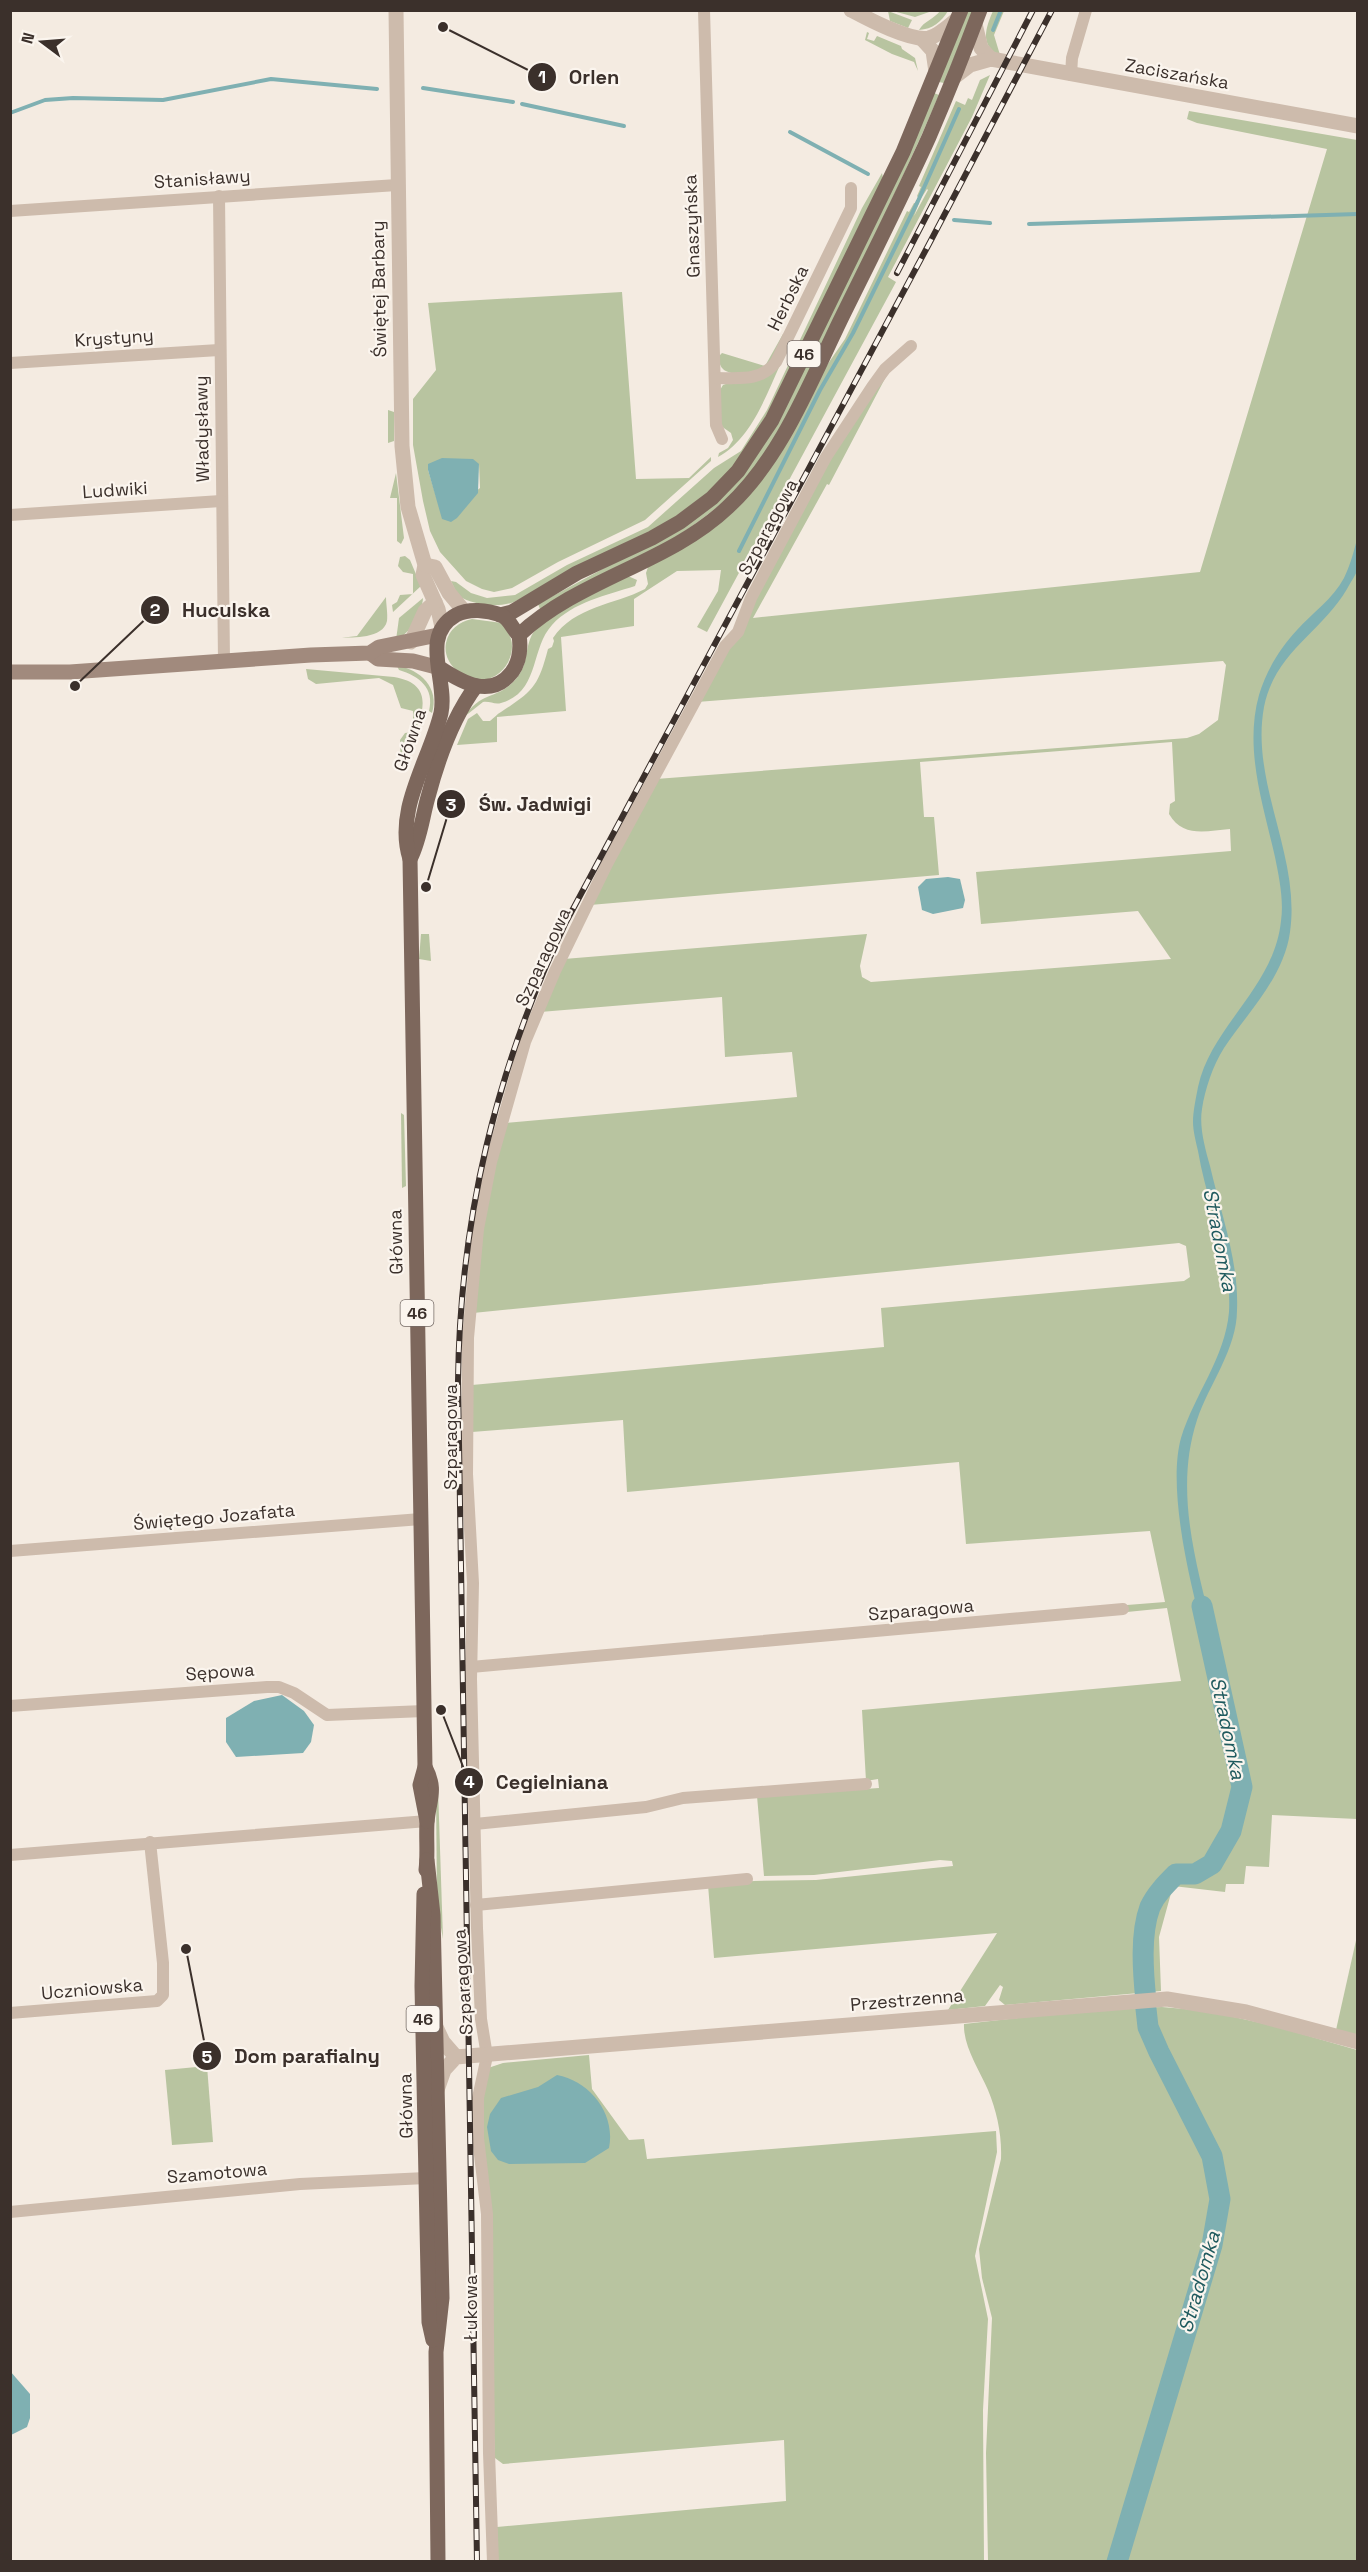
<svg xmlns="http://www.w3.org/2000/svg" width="1368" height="2572" viewBox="0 0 1368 2572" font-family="'Space Grotesk',sans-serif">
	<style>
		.green { fill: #b8c4a0; fill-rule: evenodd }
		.water { fill: #7fb0b2 }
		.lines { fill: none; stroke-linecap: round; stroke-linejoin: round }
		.stream { stroke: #7fb0b2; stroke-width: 4 }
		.river { stroke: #7fb0b2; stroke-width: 21 }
		.minor { stroke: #cdbbac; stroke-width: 12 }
		.tertiary { stroke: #cdbbac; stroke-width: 15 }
		.secondary { stroke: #a18a7d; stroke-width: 15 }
		.primary { stroke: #7d675c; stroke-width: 15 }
		.rail-casing { stroke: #3b302b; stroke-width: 6 }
		.rail { stroke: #fbf5ee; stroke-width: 4; stroke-dasharray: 11; stroke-linecap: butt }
		.labels { text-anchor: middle; stroke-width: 4.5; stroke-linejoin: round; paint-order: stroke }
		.shield { fill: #fbf5ee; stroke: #756b66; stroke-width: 1.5 }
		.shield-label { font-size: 16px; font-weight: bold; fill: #3b302b }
		.street-label { font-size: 18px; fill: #3b302b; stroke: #fbf5ee }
		.water-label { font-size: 20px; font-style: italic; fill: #1f5a5e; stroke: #fbf5ee }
		.leader { fill: none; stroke: #3b302b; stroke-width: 2 }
		.callout-dot { fill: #3b302b; stroke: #fbf5ee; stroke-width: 2 }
		.mark-label { font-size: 18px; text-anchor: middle; font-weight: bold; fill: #fff }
		.callout-label { font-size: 20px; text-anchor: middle; font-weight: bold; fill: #3b302b; stroke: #fbf5ee; stroke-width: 4.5; stroke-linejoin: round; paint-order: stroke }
	</style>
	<rect width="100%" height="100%" fill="#f4ebe1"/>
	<g class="green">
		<path d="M888 11 912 20 908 28 890 21Z"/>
		<path d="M893 11H932L915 17Z"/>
		<path d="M940 11H948C941 22 933 29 919 30 924 21 934 19 940 11Z"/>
		<path d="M968 11H973L944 83 939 82Z"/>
		<path d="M993 11H1004L994 35 1000 55C979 46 986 27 993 11Z"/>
		<path d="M867 32 869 33 867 39 874 41 877 36 901 46 902 49 915 58 918 71 914 62 892 54 865 40Z"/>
		<path d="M990 75 972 117 888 277 896 282 707 632 697 627 718 591 721 570 677 571 634 599V626L561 637 566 711 497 717V742L457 745 468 719 477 713 483 721H490C494 718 497 714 501 712 533 691 538 687 548 649L552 647 554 641 553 638C575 606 614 605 645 589L648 584 646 573 648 567 716 526 845 339 907 211 909 212 914 203H919L914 216 928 190 927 189 920 200 917 196 921 187 919 186 956 101 965 105 968 98 972 100 980 80Z"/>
		<path d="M934 93 939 95C905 175 866 254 827 333 801 386 778 450 734 492 680 544 606 574 540 609L538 604 612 564 751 464 770 435Z"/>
		<path d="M1189 111 1357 140V1819L1272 1815 1269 1867 1246 1866 1244 1884H1226L1225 1892 1173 1886 1159 1937 1161 1991 1005 2005 999 2000 1003 1987 1000 1985 985 2006 948 2010 997 1933 714 1958 708 1885 754 1881 816 1880 953 1866 952 1861 940 1860 814 1875 764 1876 757 1796 879 1788 878 1779 866 1781 862 1710 1181 1681 1167 1608 1127 1612V1605L1165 1602 1150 1531 966 1544 959 1462 627 1492 623 1420 472 1432V1385L884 1347 881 1308 1184 1281 1190 1277 1186 1246 1179 1243 473 1313 487 1195 506 1123 797 1097 792 1052 725 1057 722 997 540 1012 564 959 867 934 860 966 862 977 871 982 1171 959 1138 911 981 924 976 872 1231 851 1230 829C1206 831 1183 838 1169 814L1170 804 1175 801 1172 742 920 762 924 817H934L939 875 590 905 656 779 1187 738 1199 734 1218 720 1226 665 1223 661 697 702C759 590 815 473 890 369L829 485 827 484 753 618 1200 572 1327 149 1197 123 1187 119Z"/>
		<path d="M882 173 883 178 776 399 741 458 713 489 668 522 514 602C496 608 475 605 458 596L451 581 456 582 471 593 487 598 515 595 567 565 648 527 714 468 741 451 767 410 862 208Z"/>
		<path d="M622 292 636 479 689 478 711 457V461L645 520 558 562 512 588 494 592 482 589 466 581 440 552 430 531 423 501 413 445V399L436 370 428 303ZM479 464 480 488 443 519 428 470Z"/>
		<path d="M783 334 786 336C781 345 775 358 768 365 760 372 732 378 723 369 719 365 719 360 719 356L722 353 765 366Z"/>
		<path d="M780 365C765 398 751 439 718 457L719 453 728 448 733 440 731 433 721 426 720 390 723 385Z"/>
		<path d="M388 410 394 412V441L388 443Z"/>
		<path d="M396 473 404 538 401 544 397 541V498H390Z"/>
		<path d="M405 556 410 560 421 586 393 612 392 605 397 602 400 595 413 594V574L403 572 398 566 400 557Z"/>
		<path d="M628 576 637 580 635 586C607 595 573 602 552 625 530 649 540 692 501 703 495 705 490 701 483 702L464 717C482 690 497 700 515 680 529 666 524 648 533 633 545 613 606 586 628 576Z"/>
		<path d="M386 597C386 604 388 614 387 621 383 639 353 637 340 638L357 636Z"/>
		<path d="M423 598C422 614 410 633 396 640L399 618Z"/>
		<path d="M472 619 502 623C505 628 509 633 511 639 516 657 502 678 483 680 463 681 442 663 446 643 449 629 459 622 472 619Z"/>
		<path d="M397 666C420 669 440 688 432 713L429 711C435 688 419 676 399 670Z"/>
		<path d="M306 669 394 677C436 684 423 715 410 743L404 742 402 749 407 751 401 768 400 740 405 733 413 732V711L401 708 393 685 379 678 316 684 308 679Z"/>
		<path d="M421 934H429L431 961 419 959Z"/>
		<path d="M401 1113 404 1115 406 1186 402 1188Z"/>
		<path d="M436 1788H438L443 1939 437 1905Z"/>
		<path d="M1357 1936V2036L1336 2030Z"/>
		<path d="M1162 2007 1207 2011 1274 2026 1357 2050V2561H988L986 2453 992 2318 982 2278 979 2249 1001 2159C1002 2135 997 2112 988 2090 979 2069 963 2046 964 2024L1098 2009Z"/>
		<path d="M589 2055 592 2089 629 2140 644 2139 647 2159 996 2131 997 2152 975 2256 988 2319 983 2410 984 2561H498L497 2527 786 2501 784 2440 503 2464 495 2458 480 2111 488 2068 503 2063Z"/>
		<path d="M207 2066 213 2142 172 2145 165 2070Z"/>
	</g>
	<g class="water">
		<path d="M442 458 473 459 479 464 478 493 457 518 451 522 442 519 428 470V464Z"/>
		<path d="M1357 539C1358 548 1359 559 1358 568 1356 575 1350 583 1347 589 1321 633 1275 652 1264 707 1250 783 1301 856 1290 932 1284 977 1248 1012 1224 1048 1213 1065 1205 1089 1202 1109 1199 1127 1205 1148 1210 1166 1221 1214 1239 1261 1237 1310 1237 1349 1209 1384 1197 1420 1174 1491 1196 1562 1213 1632L1204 1635C1190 1583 1167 1489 1181 1438 1194 1395 1225 1358 1229 1312 1232 1256 1207 1205 1198 1151 1196 1142 1193 1131 1193 1122 1193 1111 1196 1098 1198 1087 1211 1026 1274 988 1281 921 1284 900 1279 877 1275 857 1263 804 1244 749 1259 695 1266 671 1280 648 1297 630 1312 613 1333 599 1344 578 1350 566 1354 551 1357 539Z"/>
		<path d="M948 877 960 879 965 900 963 908 933 914 922 910 918 887 926 879Z"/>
		<path d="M282 1695 304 1711 314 1725 311 1742 303 1753 236 1757 226 1742V1718L254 1701Z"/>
		<path d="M557 2075C590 2081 616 2114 609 2148L585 2163 509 2164 498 2160 491 2151 487 2127 490 2114 501 2098 538 2087Z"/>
		<path d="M10 2371 30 2394V2418L27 2427 11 2435Z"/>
	</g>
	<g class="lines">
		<g class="stream">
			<path d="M993 30 1001 10"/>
			<path d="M423 88 513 102"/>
			<path d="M522 104 624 126"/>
			<path d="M10 113 45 100 73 98 163 100 271 79 377 89"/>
			<path d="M790 132 868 174"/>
			<path d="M954 220 990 223"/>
			<path d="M1029 224 1358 214"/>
			<path d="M739 551 820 390 853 333 918 201 959 109"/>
		</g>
		<g class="river">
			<path d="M1146 2001C1143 1972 1140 1934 1150 1907 1156 1894 1166 1884 1176 1874H1195L1212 1864 1231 1831 1242 1787 1202 1606"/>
			<path d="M1117 2562 1212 2245 1220 2199 1212 2156 1159 2052 1148 2027 1146 2009"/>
		</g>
		<g class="minor">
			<path d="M704 10 716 425 722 439"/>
			<path d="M1071 75 1072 58 1086 10"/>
			<path d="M219 196 224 661"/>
			<path d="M10 211 397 185"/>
			<path d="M10 363 219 350"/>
			<path d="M715 378C738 378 761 382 776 362L851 208V188"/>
			<path d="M10 515 221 501"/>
			<path d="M10 1551 421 1519"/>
			<path d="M471 1667 1123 1609"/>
			<path d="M10 1706 267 1687H279L294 1693 327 1715 424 1711"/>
			<path d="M475 1824 646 1807 683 1798 866 1784"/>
			<path d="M10 1855 427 1821"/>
			<path d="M476 1905 747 1879"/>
			<path d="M10 2013 157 2001 163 1995V1963L150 1842"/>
			<path d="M10 2212 300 2184 426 2178"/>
			<path d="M493 2562 489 2453 487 2214 478 2138V2098L487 2056 481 2019 477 1928 471 1679 473 1583 467 1474 468 1338 478 1229 491 1162 525 1042 555 971 607 864 725 646 738 632 751 598 826 457 872 387 885 369 911 346"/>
		</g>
		<g class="tertiary">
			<path d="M396 10 402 446 408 507 425 565 423 575 438 609 442 627"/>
			<path d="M851 10C868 19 911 42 929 38 939 35 949 26 957 19"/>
			<path d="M975 24 981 48 991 59"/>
			<path d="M922 39 933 51 936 72"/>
			<path d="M953 78 970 65 991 59 1358 126"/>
			<path d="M425 565 435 567 449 593 464 611"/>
			<path d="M411 642 425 611 435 602"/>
			<path d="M435 2025 443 2042 456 2057"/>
			<path d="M437 2090 444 2070 456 2057 1167 1999 1246 2012 1358 2042"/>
		</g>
		<g class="secondary">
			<path d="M370 653 378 659 413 661 440 668"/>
			<path d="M10 672H70L311 655 370 653 379 647 438 635"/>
		</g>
		<g class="primary">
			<path d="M500 615 512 612 577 573 652 538 680 522 712 498 738 471 772 420 903 152 961 10"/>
			<path d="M519 635C580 578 668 564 728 507 781 458 809 385 840 321 870 260 901 199 929 137 947 95 964 53 980 10"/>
			<path d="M410 859C420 840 422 818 428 797 438 759 453 717 476 686"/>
			<path d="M425 1767C437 1790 429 1799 427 1822 426 1838 428 1854 426 1870"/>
			<path d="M427 1821 420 1785 425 1767 410 859C394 809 430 760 441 713 448 680 419 636 456 615 469 608 487 610 501 615 510 619 512 629 519 635 521 648 520 661 512 672 491 699 463 683 440 668"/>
			<path d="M427 1860 433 1915 442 2298 436 2352 438 2562"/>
			<path d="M424 1894 422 1986 429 2322 433 2340"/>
		</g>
		<defs>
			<g id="rail">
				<path d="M897 273 1033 10"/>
				<path d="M477 2562 458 1381C460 1218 496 1069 566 922L929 244 1052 10"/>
			</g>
		</defs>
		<use href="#rail" class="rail-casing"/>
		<use href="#rail" class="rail"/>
	</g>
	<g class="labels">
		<g class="shield">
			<rect x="787.5" y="341" width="33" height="26" rx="4.5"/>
			<rect x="400.5" y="1300" width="33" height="26" rx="4.5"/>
			<rect x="406.5" y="2006" width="33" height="26" rx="4.5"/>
		</g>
		<g class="shield-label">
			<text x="804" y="360">46</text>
			<text x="417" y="1319">46</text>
			<text x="423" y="2025">46</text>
		</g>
		<g class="street-label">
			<text transform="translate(1177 74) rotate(10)" y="6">Zaciszańska</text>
			<text transform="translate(202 179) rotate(-4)" y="6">Stanisławy</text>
			<text transform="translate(692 226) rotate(-92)" y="6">Gnaszyńska</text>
			<text transform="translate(379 289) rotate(-91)" y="6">Świętej Barbary</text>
			<text transform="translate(788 298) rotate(-64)" y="6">Herbska</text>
			<text transform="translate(114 338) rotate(-4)" y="6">Krystyny</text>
			<text transform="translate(202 429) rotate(-91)" y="6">Władysławy</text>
			<text transform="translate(115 490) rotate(-4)" y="6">Ludwiki</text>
			<text transform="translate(768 527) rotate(-62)" y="6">Szparagowa</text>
			<text transform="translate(410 740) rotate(-71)" y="6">Główna</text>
			<text transform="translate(543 957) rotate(-65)" y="6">Szparagowa</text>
			<text transform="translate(396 1242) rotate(-91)" y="6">Główna</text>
			<text transform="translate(451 1437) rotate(-90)" y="6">Szparagowa</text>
			<text transform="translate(214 1517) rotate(-5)" y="6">Świętego Jozafata</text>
			<text transform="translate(921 1610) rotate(-5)" y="6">Szparagowa</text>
			<text transform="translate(220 1672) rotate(-4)" y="6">Sępowa</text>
			<text transform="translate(463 1982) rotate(-94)" y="6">Szparagowa</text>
			<text transform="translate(92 1989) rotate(-5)" y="6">Uczniowska</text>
			<text transform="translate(907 2000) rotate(-5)" y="6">Przestrzenna</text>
			<text transform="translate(406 2106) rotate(-91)" y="6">Główna</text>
			<text transform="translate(217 2173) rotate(-5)" y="6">Szamotowa</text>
			<text transform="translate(471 2308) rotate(-90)" y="6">Łukowa</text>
		</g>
		<g class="water-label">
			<text transform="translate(1220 1240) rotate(79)" y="7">Stradomka</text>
			<text transform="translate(1228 1728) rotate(78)" y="7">Stradomka</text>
			<text transform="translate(1199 2282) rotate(-74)" y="7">Stradomka</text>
		</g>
	</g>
	<path class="leader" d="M443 27L542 77M75 686L155 610M426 887L451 804M441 1710L469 1782M186 1949L207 2056"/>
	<g class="callout-dot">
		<circle cx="443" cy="27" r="6"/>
		<circle cx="75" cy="686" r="6"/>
		<circle cx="426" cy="887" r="6"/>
		<circle cx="441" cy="1710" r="6"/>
		<circle cx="186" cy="1949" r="6"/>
		<circle cx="542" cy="77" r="15"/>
		<circle cx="155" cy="610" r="15"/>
		<circle cx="451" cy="804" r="15"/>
		<circle cx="469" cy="1782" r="15"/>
		<circle cx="207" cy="2056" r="15"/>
	</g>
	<g class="mark-label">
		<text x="542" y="83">1</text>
		<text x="155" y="616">2</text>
		<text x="451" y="811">3</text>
		<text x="469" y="1788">4</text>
		<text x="207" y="2063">5</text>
	</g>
	<g class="callout-label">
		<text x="594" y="84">Orlen</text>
		<text x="226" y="617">Huculska</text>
		<text x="535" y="811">Św. Jadwigi</text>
		<text x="552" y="1789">Cegielniana</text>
		<text x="307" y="2063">Dom parafialny</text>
	</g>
	<rect width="1368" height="2572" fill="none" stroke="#3b302b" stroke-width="24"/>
	<g transform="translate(42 42) rotate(286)" stroke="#fbf5ee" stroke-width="4.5" paint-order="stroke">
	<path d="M0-4.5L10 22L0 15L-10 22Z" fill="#3b302b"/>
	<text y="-9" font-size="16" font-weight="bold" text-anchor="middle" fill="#3b302b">N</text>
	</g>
</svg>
